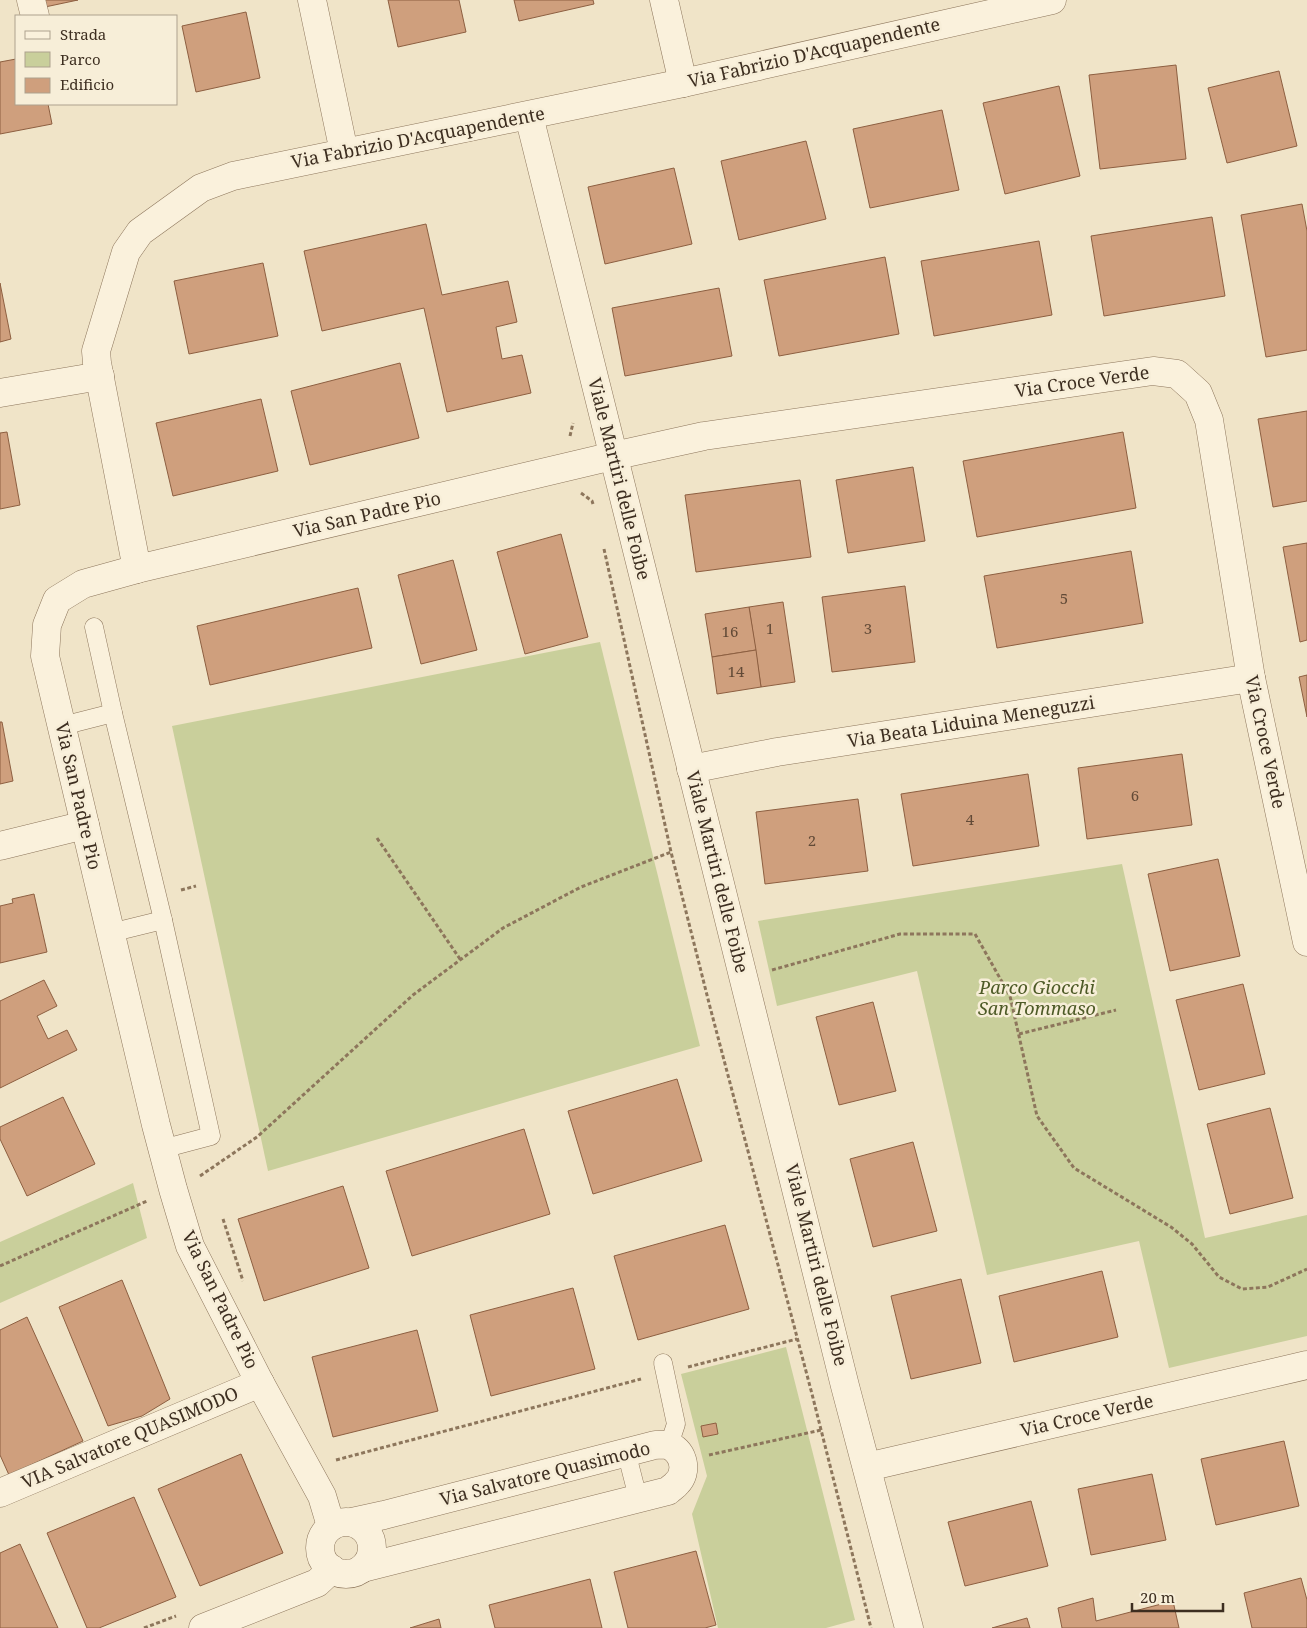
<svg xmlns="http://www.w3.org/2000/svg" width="1307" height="1628" viewBox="0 0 1307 1628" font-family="'Noto Serif',serif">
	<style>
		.green { fill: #c9cf9b }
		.building { fill: #cf9f7d; stroke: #8d5f41 }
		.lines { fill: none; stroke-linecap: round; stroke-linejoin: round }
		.lane-casing { stroke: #8d765c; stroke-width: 19 }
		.street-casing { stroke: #8d765c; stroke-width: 29 }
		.path { stroke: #8d765c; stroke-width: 3; stroke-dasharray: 4 2.5; stroke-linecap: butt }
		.lane { stroke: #faf1dc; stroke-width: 18 }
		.street { stroke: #faf1dc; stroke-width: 28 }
		.labels { text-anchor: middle; stroke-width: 5; stroke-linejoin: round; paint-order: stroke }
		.number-label { font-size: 15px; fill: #624a37 }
		.street-label { font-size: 18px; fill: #3d2e20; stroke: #f7eed8 }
		.park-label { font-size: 18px; font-style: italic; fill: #4d5a26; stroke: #f7eed8 }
	</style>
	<rect width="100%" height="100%" fill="#f0e4c8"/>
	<g class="green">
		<path d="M600 642 700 1046 268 1171 172 726Z"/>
		<path d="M1122 864 1205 1238 1307 1215V1336L1169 1368 1139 1241 987 1275 917 971 777 1006 758 921Z"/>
		<path d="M133 1183 147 1238 0 1303V1242Z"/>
		<path d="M786 1347 855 1620 826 1628H718L692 1514 707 1476 681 1374Z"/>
	</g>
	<g class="building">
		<path d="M44 0H78L45 7Z"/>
		<path d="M388 0H459L466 32 398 47Z"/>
		<path d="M514 0H593L594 4 519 21Z"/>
		<path d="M246 12 260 78 196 92 182 26Z"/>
		<path d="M16 59V104H48L52 124 0 134V62Z"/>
		<path d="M1176 65 1186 159 1100 169 1089 75Z"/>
		<path d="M1279 71 1297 146 1227 163 1208 88Z"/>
		<path d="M1059 86 1080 176 1005 194 983 103Z"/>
		<path d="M942 110 959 190 870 208 853 129Z"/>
		<path d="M806 141 826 219 739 240 721 161Z"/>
		<path d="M674 168 692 244 605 264 588 187Z"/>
		<path d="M1302 204 1307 231V350L1266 357 1241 215Z"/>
		<path d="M1212 217 1225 296 1104 316 1091 236Z"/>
		<path d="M426 224 442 295 508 281 517 322 496 327 502 359 522 355 531 393 447 412 424 308 322 331 304 251Z"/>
		<path d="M1039 241 1052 315 934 336 921 261Z"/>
		<path d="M885 257 899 334 779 356 764 280Z"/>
		<path d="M263 263 278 336 189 354 174 281Z"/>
		<path d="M0 283 11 339 0 342Z"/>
		<path d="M719 288 732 356 625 376 612 308Z"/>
		<path d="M400 363 419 438 310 465 291 391Z"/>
		<path d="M261 399 278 471 173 496 156 423Z"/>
		<path d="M1307 411V501L1273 507 1258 419Z"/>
		<path d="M7 432 20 505 0 509V433Z"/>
		<path d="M1123 432 1136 508 977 537 963 461Z"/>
		<path d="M913 467 925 541 848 553 836 480Z"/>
		<path d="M800 480 811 557 696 572 685 495Z"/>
		<path d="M561 534 588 637 525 654 497 552Z"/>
		<path d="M1307 543V640L1300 642 1283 547Z"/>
		<path d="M1131 551 1143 623 997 648 984 576Z"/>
		<path d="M453 560 477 650 421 664 398 575Z"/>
		<path d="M905 586 915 662 832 672 822 597Z"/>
		<path d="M358 588 372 648 210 685 197 626Z"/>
		<path d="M783 602 795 682 761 687 749 607Z"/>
		<path d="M749 607 756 650 712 657 705 614Z"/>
		<path d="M756 650 761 687 717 694 712 657Z"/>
		<path d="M1307 675V717L1299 677Z"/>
		<path d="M0 722H2L13 781 0 784Z"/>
		<path d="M1182 754 1192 825 1087 839 1078 768Z"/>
		<path d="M1028 774 1039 846 913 866 901 794Z"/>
		<path d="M858 799 868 871 765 884 756 812Z"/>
		<path d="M1218 859 1240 956 1170 971 1148 874Z"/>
		<path d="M34 894 47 952 0 963V906L13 903 12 899Z"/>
		<path d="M44 980 57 1006 37 1016 48 1039 67 1030 77 1050 0 1088V1001Z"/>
		<path d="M1243 984 1265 1074 1199 1090 1176 1000Z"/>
		<path d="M873 1002 896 1091 839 1105 816 1017Z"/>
		<path d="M677 1079 702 1161 593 1194 568 1111Z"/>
		<path d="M63 1097 95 1164 27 1196 0 1139V1127Z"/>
		<path d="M1270 1108 1293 1198 1230 1214 1207 1124Z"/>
		<path d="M524 1129 550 1214 412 1256 386 1171Z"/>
		<path d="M913 1142 937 1231 873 1247 850 1159Z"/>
		<path d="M343 1186 369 1268 264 1301 238 1219Z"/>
		<path d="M725 1225 749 1309 638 1340 614 1256Z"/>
		<path d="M1102 1271 1118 1337 1014 1362 999 1296Z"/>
		<path d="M961 1279 981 1363 911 1379 891 1296Z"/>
		<path d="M122 1280 170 1399 142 1416 108 1426 59 1307Z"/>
		<path d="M573 1288 595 1369 491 1396 470 1315Z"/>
		<path d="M27 1317 83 1441 9 1475 0 1455V1330Z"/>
		<path d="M417 1330 438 1411 333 1437 312 1357Z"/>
		<path d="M716 1423 718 1434 703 1437 701 1426Z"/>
		<path d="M1284 1441 1299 1506 1216 1525 1201 1459Z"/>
		<path d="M241 1454 283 1553 200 1586 158 1489Z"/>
		<path d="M1152 1474 1166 1540 1091 1555 1078 1489Z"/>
		<path d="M134 1497 176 1597 99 1628H87L47 1533Z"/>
		<path d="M1031 1501 1048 1566 965 1586 948 1522Z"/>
		<path d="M20 1544 58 1628H0V1553Z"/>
		<path d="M696 1551 716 1625 705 1628H628L614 1572Z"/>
		<path d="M1301 1578 1307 1600V1628H1252L1244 1593Z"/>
		<path d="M590 1579 602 1628H495L489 1605Z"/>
		<path d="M1093 1598 1096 1621 1173 1601 1179 1628H1062L1058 1608Z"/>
		<path d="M1027 1618 1030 1628H992Z"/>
		<path d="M439 1619 441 1628H410Z"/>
	</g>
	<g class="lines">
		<defs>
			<g id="lane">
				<path d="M94 627 113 713 163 920 211 1136 162 1149"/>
				<path d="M62 726 113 713"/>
				<path d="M110 933 163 920"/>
				<path d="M663 1363 676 1424 669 1445"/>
				<path d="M626 1451 638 1498"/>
			</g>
			<g id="street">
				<path d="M31 0 35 16"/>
				<path d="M312 0 344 152"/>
				<path d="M664 0 683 83"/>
				<path d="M529 116 845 1386 909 1628"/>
				<path d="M0 393 100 376"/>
				<path d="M137 569 97 363 96 351 126 252 140 232 201 188 233 176 683 83 1052 0"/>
				<path d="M691 769 777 752 1251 678"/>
				<path d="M0 846 85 825"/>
				<path d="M867 1467 1307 1365"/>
				<path d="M0 1493 260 1383"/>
				<circle cx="346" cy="1548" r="26"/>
				<path d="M352 1522 384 1515 655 1445C659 1445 666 1444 670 1446 684 1453 688 1472 677 1483 675 1486 671 1488 668 1491L363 1568"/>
				<path d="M331 1526 322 1496 260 1383 190 1246 173 1189 156 1125 45 656 47 625 57 600 83 584 137 569 613 456 704 436 1153 371 1177 374 1198 393 1209 420 1251 678 1307 942"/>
				<path d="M203 1628 317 1583 332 1569"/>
			</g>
		</defs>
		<use href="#lane" class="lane-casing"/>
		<use href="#street" class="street-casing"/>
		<g class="path">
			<path d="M570 436 573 423"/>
			<path d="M581 493 592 501 593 504"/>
			<path d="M604 549 671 852 710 1007 812 1394 871 1628"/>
			<path d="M377 838 460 959"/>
			<path d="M181 890 196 886"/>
			<path d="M772 970 900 934H975L1010 996 1037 1116 1074 1168 1171 1227 1192 1244 1219 1277 1242 1289 1268 1287 1307 1269"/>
			<path d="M1019 1034 1116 1010"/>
			<path d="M200 1176 257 1137 413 995 503 928 581 887 671 852"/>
			<path d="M223 1219 243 1281"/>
			<path d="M0 1266 147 1201"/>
			<path d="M688 1367 797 1339"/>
			<path d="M709 1455 821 1430"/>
			<path d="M336 1460 641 1379"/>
			<path d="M144 1628 176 1616"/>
		</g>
		<use href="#lane" class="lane"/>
		<use href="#street" class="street"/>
	</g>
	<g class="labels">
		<g class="number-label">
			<text x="1064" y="604">5</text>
			<text x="770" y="634">1</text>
			<text x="868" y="634">3</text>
			<text x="730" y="637">16</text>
			<text x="736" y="677">14</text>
			<text x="1135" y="801">6</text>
			<text x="970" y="825">4</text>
			<text x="812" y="846">2</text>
		</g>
		<g class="street-label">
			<text transform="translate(814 53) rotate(-13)" y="6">Via Fabrizio D'Acquapendente</text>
			<text transform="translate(418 138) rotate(-11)" y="6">Via Fabrizio D'Acquapendente</text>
			<text transform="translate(1082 382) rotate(-8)" y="6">Via Croce Verde</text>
			<text transform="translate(619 479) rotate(76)" y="6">Viale Martiri delle Foibe</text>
			<text transform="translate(367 515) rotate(-13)" y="6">Via San Padre Pio</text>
			<text transform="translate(971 722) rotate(-9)" y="6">Via Beata Liduina Meneguzzi</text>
			<text transform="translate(1265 742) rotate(78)" y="6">Via Croce Verde</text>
			<text transform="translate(78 796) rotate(77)" y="6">Via San Padre Pio</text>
			<text transform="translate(717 872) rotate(76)" y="6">Viale Martiri delle Foibe</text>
			<text transform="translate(816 1265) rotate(76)" y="6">Viale Martiri delle Foibe</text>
			<text transform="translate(220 1300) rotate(64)" y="6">Via San Padre Pio</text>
			<text transform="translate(1087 1416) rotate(-13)" y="6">Via Croce Verde</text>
			<text transform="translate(130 1438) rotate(-23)" y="6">VIA Salvatore QUASIMODO</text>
			<text transform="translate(545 1474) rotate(-14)" y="6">Via Salvatore Quasimodo</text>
		</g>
		<g class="park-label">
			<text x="1037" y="994">Parco Giocchi<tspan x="1037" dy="21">San Tommaso</tspan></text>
		</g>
	</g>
	<rect x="15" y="15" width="162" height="90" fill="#f7eed8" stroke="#ada18e"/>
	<rect x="25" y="31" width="25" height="8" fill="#faf1dc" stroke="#ada18e"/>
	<text x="60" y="40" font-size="15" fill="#3d2e20">Strada</text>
	<rect x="25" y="52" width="25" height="15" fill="#c9cf9b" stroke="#ada18e"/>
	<text x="60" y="65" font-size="15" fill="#3d2e20">Parco</text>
	<rect x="25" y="78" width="25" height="15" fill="#cf9f7d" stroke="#ada18e"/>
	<text x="60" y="90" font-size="15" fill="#3d2e20">Edificio</text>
	<path d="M1132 1603v8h91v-8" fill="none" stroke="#3d2e20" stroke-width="2.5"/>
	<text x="1140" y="1603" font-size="15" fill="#3d2e20" stroke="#f7eed8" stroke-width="4" paint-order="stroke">20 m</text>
</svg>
